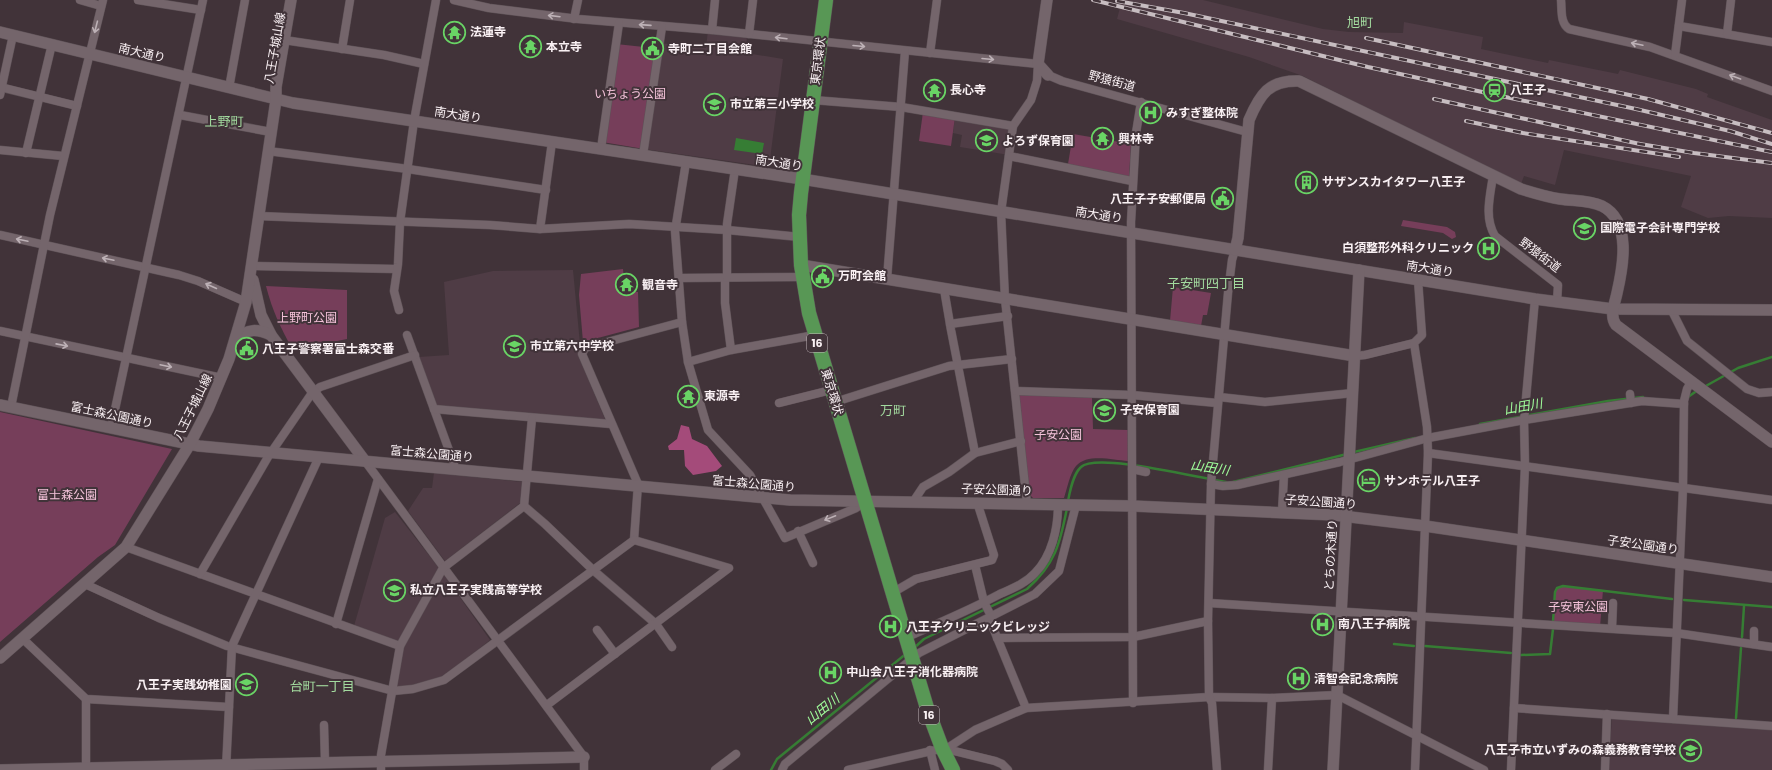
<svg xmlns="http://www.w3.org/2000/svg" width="1772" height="770" viewBox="0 0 1772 770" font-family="Poppins,'Noto Sans JP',sans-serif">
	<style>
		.built { fill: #4f3c45 }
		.green { fill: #763e5a }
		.forest { fill: #a44b7a }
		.water { fill: #367d34 }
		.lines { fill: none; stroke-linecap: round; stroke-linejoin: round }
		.stream { stroke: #367d34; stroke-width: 2.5 }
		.street-casing { stroke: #5e5257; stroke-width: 9 }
		.secondary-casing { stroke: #5e5257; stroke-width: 12 }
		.highway-casing { stroke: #5e5257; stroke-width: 15 }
		.street { stroke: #74656b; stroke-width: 8 }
		.secondary { stroke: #74656b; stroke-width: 11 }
		.highway { stroke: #589755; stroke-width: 14 }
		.rail-casing { stroke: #c7bdc1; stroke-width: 4 }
		.rail { stroke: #413339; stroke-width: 2.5; stroke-dasharray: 8; stroke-linecap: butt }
		.oneway { stroke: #bdb1b6 }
		.labels { text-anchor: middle; stroke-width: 4; stroke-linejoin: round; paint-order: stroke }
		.shield { fill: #413339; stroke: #c2b7bb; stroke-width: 1 }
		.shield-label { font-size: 11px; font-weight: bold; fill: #f9f0f3 }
		.poi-label { font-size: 12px; font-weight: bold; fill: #f9f0f3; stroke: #413339; text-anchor: start }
		.street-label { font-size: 12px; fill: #f9f0f3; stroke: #413339 }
		.park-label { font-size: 12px; fill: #f5c3da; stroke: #413339 }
		.neighbourhood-label { font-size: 13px; fill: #a3db9f; stroke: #413339 }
		.water-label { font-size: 13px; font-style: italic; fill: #a0fe9b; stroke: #413339 }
	</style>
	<rect width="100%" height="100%" fill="#413339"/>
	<g class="built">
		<path d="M1122 0H1203L1323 29 1349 32 1403 33 1404 22 1483 37 1481 49 1548 63 1549 60 1618 74 1620 70 1696 89 1708 94 1707 97 1772 120V218L1729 216 1708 218 1681 207 1691 176 1564 150 1555 185 1524 176 1521 184 1303 76 1249 57 1117 19Z"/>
		<path d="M708 30 747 34 746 53 783 59 769 167 644 149 659 43 706 48Z"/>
		<path d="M955 117 1013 126 1009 155 960 147 962 135 953 133Z"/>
		<path d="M1482 238 1489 239 1498 245 1497 250 1493 253 1480 251Z"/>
		<path d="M573 270 580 344 582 349 578 355 605 419 602 421 436 406 419 357 449 355 444 282 493 271Z"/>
		<path d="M434 473 522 482 520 503 445 561 408 511 423 488H432Z"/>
		<path d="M395 512 439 568 398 642 354 626 385 518Z"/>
		<path d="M444 575 490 640 443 677 413 685 397 687 403 647Z"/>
		<path d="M1612 718 1772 730V770H1608Z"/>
	</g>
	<g class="green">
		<path d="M616 44 644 47 643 56 657 58 644 149 602 142Z"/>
		<path d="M923 112 955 117 951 146 919 141Z"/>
		<path d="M1073 134 1131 144 1129 178 1068 164Z"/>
		<path d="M1403 220 1447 227 1455 232 1456 237 1452 239 1443 233 1401 226Z"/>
		<path d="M623 269 625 290 638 292 639 327 583 342 579 295 581 274Z"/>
		<path d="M266 286 347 290V339L293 350C281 329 272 310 266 286Z"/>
		<path d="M1173 287 1211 293 1207 315H1203L1201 326 1170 321Z"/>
		<path d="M1019 395 1092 397 1093 429 1128 430V461C1113 460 1087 453 1076 466 1070 473 1067 489 1064 498H1033L1029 494Z"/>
		<path d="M0 412 172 449 115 545 98 557 0 642Z"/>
		<path d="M1563 586 1603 590 1600 627 1553 624 1555 592 1557 588Z"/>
	</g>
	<path class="forest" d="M681 425 689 427 692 439 707 446 722 466 716 471 693 475 685 466 684 450H669L668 446 677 439Z"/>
	<path class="water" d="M736 138 764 143 762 154 734 150Z"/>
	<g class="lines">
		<g class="stream">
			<path d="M1704 387 1738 368 1772 357"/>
			<path d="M1688 397 1698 390"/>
			<path d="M1480 424 1608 401 1643 397"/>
			<path d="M1354 452 1415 438"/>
			<path d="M1233 482 1347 454"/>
			<path d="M1068 501C1070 491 1073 474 1081 467 1097 452 1202 479 1226 482"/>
			<path d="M1684 600 1772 607"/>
			<path d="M1553 621 1555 592 1557 588 1563 586 1672 599"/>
			<path d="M1742 637 1744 606"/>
			<path d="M1394 644 1414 646"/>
			<path d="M1425 646 1511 653"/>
			<path d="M914 648 924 639 1027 589C1055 564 1060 544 1067 508"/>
			<path d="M1521 655 1550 654 1553 629"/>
			<path d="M1736 718 1741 648"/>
			<path d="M771 770 777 759 907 653"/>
		</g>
		<defs>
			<g id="street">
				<path d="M80 0 101 6"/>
				<path d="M138 0 201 10"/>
				<path d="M454 0 489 8 578 19 712 30 1038 64 1037 81 1031 100 1013 126 1001 212 1005 299 1027 504"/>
				<path d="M1561 0C1562 10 1560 23 1569 29L1650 47 1772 91"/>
				<path d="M574 19 578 0"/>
				<path d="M1679 26 1772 42"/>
				<path d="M712 30 715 0"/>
				<path d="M749 34 753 0"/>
				<path d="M1727 34 1731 0"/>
				<path d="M284 40 384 55 424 64"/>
				<path d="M342 49 350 0"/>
				<path d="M930 53 937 0"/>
				<path d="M1675 55 1682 0"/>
				<path d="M1048 75 1062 81 1247 132"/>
				<path d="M0 87 77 106"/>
				<path d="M229 88 245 0"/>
				<path d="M0 95 13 35"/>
				<path d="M813 100 901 107 1013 126"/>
				<path d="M180 115 271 132"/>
				<path d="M601 149 619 23"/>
				<path d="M0 150 63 156"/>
				<path d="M268 151 408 169 546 190"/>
				<path d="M26 153 52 44"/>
				<path d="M643 155 662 27"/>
				<path d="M1009 156 1132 181"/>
				<path d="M686 162 675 231 682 322 688 362 708 430 750 475 785 538 856 508 865 502"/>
				<path d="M1493 176C1490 196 1484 218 1495 236L1558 285 1557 302"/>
				<path d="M258 216 490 225 540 229 629 224 727 230 800 237"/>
				<path d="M540 229 552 142"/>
				<path d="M0 235 179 275 198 281 246 302"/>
				<path d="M251 266 396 269"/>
				<path d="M679 278 802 277"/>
				<path d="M725 278V303L731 350"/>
				<path d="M727 278V224L735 169"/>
				<path d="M887 279 905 51"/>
				<path d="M944 289 951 330 975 453"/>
				<path d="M1671 309 1687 341 1747 389 1759 393 1772 392"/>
				<path d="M399 310 394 291 398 264 400 222 414 121 436 0"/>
				<path d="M950 324 1008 316"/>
				<path d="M0 331 222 378"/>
				<path d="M407 335 454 464V469"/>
				<path d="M1355 356 1365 355 1414 343"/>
				<path d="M688 362 731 350 815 335"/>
				<path d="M1016 391 1132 395 1217 403"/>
				<path d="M1630 394 1631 403"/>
				<path d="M1219 397 1265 402 1353 393"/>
				<path d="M835 402 949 366 1012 359"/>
				<path d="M779 403 831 390"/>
				<path d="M11 407 50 215 103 0"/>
				<path d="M434 409 611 424"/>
				<path d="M111 428 203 0"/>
				<path d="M1428 453 1772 500"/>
				<path d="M365 461 584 757V770"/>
				<path d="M1132 469 1146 472"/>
				<path d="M1211 484 1223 486 1237 485 1340 462 1428 438 1524 420 1642 401 1684 404"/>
				<path d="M913 502 923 487 949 472 975 453 1021 441"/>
				<path d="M524 506 545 524 593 570 656 624 672 647"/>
				<path d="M1282 512 1284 475"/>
				<path d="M798 531 813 563"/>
				<path d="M634 540 638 484 582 354 585 348 682 322"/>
				<path d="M126 547 400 646"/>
				<path d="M975 565 984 602 991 616"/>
				<path d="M200 574 268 457 312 393 320 387 415 355"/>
				<path d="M85 584 159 618 227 646 393 691 413 689 444 680 634 540"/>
				<path d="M892 593 916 579 992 560 994 555 977 502"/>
				<path d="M1209 603 1676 633 1772 647"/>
				<path d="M989 618 1026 708"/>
				<path d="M336 624 378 479"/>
				<path d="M1612 628 1613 603"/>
				<path d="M597 630 615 654"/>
				<path d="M22 638 86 699 229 707"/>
				<path d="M905 638C936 624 968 611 998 595 1011 589 1025 584 1035 573 1052 556 1058 528 1058 505"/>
				<path d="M997 638 1133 637 1208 621"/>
				<path d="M1754 644V631"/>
				<path d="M86 699V770"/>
				<path d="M1133 703 1131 222 1136 133 1141 102"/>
				<path d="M547 705 729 568 634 540"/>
				<path d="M1514 708 1772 726"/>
				<path d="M1673 719 1683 488 1684 401 1687 389 1691 382"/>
				<path d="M324 725 325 762"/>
				<path d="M942 748 995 761 1002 764 1008 770"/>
				<path d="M930 750 935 770"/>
				<path d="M226 769 232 646 319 457"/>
				<path d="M381 770V755L400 646 443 568 524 506 532 418"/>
				<path d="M715 770 736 754"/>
				<path d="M782 770 785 764 919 653 1035 594 1059 571 1076 505"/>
				<path d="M848 770 949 747 975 730 1026 708 1209 697 1272 698 1337 695 1484 770"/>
				<path d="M1217 770 1212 703 1209 697 1208 621 1211 484 1228 293 1232 260 1235 250"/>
				<path d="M1268 770 1272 698"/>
				<path d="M1415 770 1428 453 1427 427 1414 343 1422 335 1418 280"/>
				<path d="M1511 770 1525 466 1524 420 1535 299"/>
				<path d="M1605 770 1607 714"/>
			</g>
			<g id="secondary">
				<path d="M1047 0 1038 64 1048 75"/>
				<path d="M0 32 293 103 802 179 1535 299 1613 309 1772 310"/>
				<path d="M1235 250 1238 238 1249 120C1260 94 1269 80 1299 81L1521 189C1534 193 1547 197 1560 199 1574 201 1589 200 1602 206 1632 221 1623 267 1617 293 1615 303 1609 316 1616 325L1772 442"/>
				<path d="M801 265 1355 356"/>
				<path d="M253 280 261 315 271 335 365 461"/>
				<path d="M236 339C248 328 258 329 271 335"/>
				<path d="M0 405 199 446 790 500 1133 506 1334 515 1425 526 1772 577"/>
				<path d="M0 658 126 547 190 444 208 409 229 359 246 302 276 100V87L291 0"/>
				<path d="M0 770 584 757"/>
				<path d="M1333 770 1359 270"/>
			</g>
			<path id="highway" d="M826 0 801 193 799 215 801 265 809 313 927 708 942 748 953 770"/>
		</defs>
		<use href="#street" class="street-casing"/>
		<use href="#secondary" class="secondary-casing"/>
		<use href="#highway" class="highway-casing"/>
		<use href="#street" class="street"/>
		<use href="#secondary" class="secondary"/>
		<use href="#highway" class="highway"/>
		<defs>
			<g id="rail">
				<path d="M1093 0 1368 67 1496 95 1772 152"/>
				<path d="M1117 1 1184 13 1636 109 1730 131 1772 144"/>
				<path d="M1366 38 1648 99 1772 133"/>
				<path d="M1434 99 1640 144 1694 153 1772 163"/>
				<path d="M1466 121 1523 133 1679 157"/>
			</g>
		</defs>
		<use href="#rail" class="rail-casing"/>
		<use href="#rail" class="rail"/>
	</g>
	<defs><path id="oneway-shaft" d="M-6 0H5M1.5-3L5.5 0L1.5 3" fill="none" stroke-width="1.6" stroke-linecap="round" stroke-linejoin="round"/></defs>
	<g class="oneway">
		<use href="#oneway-shaft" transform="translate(554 16) rotate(-173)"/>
		<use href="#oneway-shaft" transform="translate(645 25) rotate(-176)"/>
		<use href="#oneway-shaft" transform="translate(96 27) rotate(104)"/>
		<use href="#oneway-shaft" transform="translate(781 38) rotate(-173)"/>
		<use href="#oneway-shaft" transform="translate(1637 44) rotate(-168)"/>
		<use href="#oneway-shaft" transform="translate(859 46) rotate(5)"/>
		<use href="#oneway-shaft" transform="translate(988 59) rotate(5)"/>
		<use href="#oneway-shaft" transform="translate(1735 77) rotate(-160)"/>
		<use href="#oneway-shaft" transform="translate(22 240) rotate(-168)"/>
		<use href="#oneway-shaft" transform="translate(108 259) rotate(-168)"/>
		<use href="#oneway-shaft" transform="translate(211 286) rotate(-156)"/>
		<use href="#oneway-shaft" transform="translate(62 345) rotate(11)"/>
		<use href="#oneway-shaft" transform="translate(166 366) rotate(12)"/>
		<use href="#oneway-shaft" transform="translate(830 518) rotate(158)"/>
	</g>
	<defs>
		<symbol id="temple-ring" viewBox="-11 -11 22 22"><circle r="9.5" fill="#413339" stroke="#69d465" stroke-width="1.5"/><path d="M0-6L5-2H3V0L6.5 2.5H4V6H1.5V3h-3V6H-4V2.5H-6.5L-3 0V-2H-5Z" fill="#69d465"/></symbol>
		<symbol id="civic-ring" viewBox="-11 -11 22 22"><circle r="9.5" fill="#413339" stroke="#69d465" stroke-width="1.5"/><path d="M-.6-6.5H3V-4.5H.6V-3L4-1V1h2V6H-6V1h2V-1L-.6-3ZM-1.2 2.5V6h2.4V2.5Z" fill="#69d465"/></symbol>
		<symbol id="station-ring" viewBox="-11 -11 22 22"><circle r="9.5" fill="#413339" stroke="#69d465" stroke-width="1.5"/><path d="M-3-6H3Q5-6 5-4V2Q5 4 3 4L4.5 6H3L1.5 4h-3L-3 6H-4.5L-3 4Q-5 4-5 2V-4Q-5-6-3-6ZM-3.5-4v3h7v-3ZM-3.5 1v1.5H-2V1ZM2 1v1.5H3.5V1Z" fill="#69d465"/></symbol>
		<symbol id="school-ring" viewBox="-11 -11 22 22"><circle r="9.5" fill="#413339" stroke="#69d465" stroke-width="1.5"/><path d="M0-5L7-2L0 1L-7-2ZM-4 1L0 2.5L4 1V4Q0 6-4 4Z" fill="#69d465"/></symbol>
		<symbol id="hospital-ring" viewBox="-11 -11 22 22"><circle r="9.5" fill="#413339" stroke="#69d465" stroke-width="1.5"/><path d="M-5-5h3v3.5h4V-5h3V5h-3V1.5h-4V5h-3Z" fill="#69d465"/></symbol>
		<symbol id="building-ring" viewBox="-11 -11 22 22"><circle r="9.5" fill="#413339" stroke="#69d465" stroke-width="1.5"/><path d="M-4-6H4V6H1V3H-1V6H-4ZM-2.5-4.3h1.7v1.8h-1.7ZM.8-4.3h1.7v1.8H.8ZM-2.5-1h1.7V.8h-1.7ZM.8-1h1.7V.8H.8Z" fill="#69d465"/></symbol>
		<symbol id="university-ring" viewBox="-11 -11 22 22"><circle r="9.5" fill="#413339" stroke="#69d465" stroke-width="1.5"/><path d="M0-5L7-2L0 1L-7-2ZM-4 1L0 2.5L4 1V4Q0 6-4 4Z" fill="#69d465"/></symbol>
		<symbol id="hotel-ring" viewBox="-11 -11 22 22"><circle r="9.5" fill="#413339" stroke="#69d465" stroke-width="1.5"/><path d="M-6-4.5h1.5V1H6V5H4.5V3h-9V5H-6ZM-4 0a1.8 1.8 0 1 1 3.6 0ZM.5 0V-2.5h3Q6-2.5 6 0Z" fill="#69d465"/></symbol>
	</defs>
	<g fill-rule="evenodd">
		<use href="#temple-ring" x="442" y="20" width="25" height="25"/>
		<use href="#temple-ring" x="518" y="34" width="25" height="25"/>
		<use href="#civic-ring" x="640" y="36" width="25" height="25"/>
		<use href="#temple-ring" x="922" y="78" width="25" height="25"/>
		<use href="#station-ring" x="1482" y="78" width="25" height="25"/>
		<use href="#school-ring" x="702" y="92" width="25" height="25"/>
		<use href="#hospital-ring" x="1138" y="100" width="25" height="25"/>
		<use href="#temple-ring" x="1090" y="126" width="25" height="25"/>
		<use href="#school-ring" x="974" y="128" width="25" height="25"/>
		<use href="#building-ring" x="1294" y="170" width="25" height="25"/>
		<use href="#civic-ring" x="1210" y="186" width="25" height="25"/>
		<use href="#university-ring" x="1572" y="216" width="25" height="25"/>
		<use href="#hospital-ring" x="1476" y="236" width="25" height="25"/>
		<use href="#civic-ring" x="810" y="264" width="25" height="25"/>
		<use href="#temple-ring" x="614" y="272" width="25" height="25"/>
		<use href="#school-ring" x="502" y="334" width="25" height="25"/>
		<use href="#civic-ring" x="234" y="336" width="25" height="25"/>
		<use href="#temple-ring" x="676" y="384" width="25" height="25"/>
		<use href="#school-ring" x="1092" y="398" width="25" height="25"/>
		<use href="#hotel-ring" x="1356" y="468" width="25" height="25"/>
		<use href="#school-ring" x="382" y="578" width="25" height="25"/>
		<use href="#hospital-ring" x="1310" y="612" width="25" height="25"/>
		<use href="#hospital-ring" x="878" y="614" width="25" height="25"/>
		<use href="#hospital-ring" x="818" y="660" width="25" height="25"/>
		<use href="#hospital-ring" x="1286" y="666" width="25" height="25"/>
		<use href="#school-ring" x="234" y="672" width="25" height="25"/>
		<use href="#school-ring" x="1678" y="738" width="25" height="25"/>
	</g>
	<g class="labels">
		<g class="shield">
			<rect x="807" y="334" width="20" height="18" rx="3"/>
			<rect x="919" y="706" width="20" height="18" rx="3"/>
		</g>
		<g class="shield-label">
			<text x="817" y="347">16</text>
			<text x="929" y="719">16</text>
		</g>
		<g class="poi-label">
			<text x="470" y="36">法蓮寺</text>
			<text x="546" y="51">本立寺</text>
			<text x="668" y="53">寺町二丁目会館</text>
			<text x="950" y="94">長心寺</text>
			<text x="1510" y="94">八王子</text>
			<text x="730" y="108">市立第三小学校</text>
			<text x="1166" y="117">みすぎ整体院</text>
			<text x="1118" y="143">興林寺</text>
			<text x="1002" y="145">よろず保育園</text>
			<text x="1322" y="186">サザンスカイタワー八王子</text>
			<text x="1206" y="203" text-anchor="end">八王子子安郵便局</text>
			<text x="1600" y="232">国際電子会計専門学校</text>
			<text x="1474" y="252" text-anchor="end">白須整形外科クリニック</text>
			<text x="838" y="280">万町会館</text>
			<text x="642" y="289">観音寺</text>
			<text x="530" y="350">市立第六中学校</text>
			<text x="262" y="353">八王子警察署富士森交番</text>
			<text x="704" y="400">東源寺</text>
			<text x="1120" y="414">子安保育園</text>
			<text x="1384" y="485">サンホテル八王子</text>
			<text x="410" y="594">私立八王子実践高等学校</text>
			<text x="1338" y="628">南八王子病院</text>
			<text x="906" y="631">八王子クリニックビレッジ</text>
			<text x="846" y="676">中山会八王子消化器病院</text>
			<text x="1314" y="683">清智会記念病院</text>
			<text x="232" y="689" text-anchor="end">八王子実践幼稚園</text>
			<text x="1676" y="754" text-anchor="end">八王子市立いずみの森義務教育学校</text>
		</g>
		<g class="street-label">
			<text transform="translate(275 48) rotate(-80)" y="4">八王子城山線</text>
			<text transform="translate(142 53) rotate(13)" y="4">南大通り</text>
			<text transform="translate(818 61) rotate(-83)" y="4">東京環状</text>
			<text transform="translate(1112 81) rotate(15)" y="4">野猿街道</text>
			<text transform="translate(458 115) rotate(9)" y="4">南大通り</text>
			<text transform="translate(779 163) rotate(9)" y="4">南大通り</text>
			<text transform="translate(1099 215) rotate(9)" y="4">南大通り</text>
			<text transform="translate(1540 255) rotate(37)" y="4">野猿街道</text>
			<text transform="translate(1430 269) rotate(9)" y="4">南大通り</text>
			<text transform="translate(832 392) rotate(73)" y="4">東京環状</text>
			<text transform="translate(193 407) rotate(-64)" y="4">八王子城山線</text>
			<text transform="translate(112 415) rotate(12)" y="4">富士森公園通り</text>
			<text transform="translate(432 454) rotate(5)" y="4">富士森公園通り</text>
			<text transform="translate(754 484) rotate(5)" y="4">富士森公園通り</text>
			<text transform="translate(997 490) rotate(2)" y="4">子安公園通り</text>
			<text transform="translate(1321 502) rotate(4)" y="4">子安公園通り</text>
			<text transform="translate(1643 545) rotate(8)" y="4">子安公園通り</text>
			<text transform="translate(1331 555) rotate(-87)" y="4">とちの木通り</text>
		</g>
		<g class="park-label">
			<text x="630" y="98">いちょう公園</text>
			<text x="307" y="322">上野町公園</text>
			<text x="1058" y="439">子安公園</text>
			<text x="67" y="499">富士森公園</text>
			<text x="1578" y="611">子安東公園</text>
		</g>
		<g class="neighbourhood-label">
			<text x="1360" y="27">旭町</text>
			<text x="224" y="126">上野町</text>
			<text x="1206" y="288">子安町四丁目</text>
			<text x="893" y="415">万町</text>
			<text x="322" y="691">台町一丁目</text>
		</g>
		<g class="water-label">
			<text transform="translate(1523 406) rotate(-10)" y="5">山田川</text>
			<text transform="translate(1210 467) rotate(9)" y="5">山田川</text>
			<text transform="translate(822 709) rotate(-39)" y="5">山田川</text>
		</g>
	</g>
</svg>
